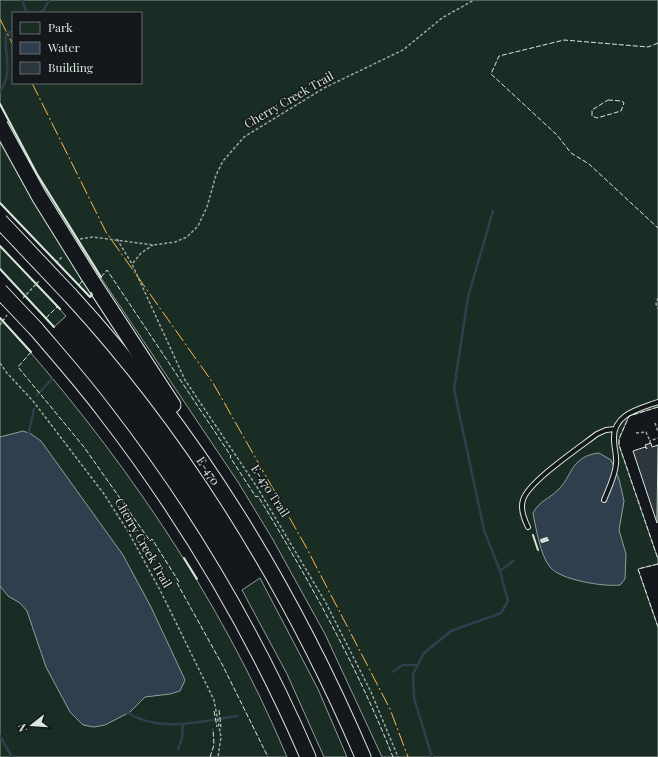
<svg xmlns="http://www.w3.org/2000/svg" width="658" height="757" viewBox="0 0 658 757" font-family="'Playfair Display',serif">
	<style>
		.green { fill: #1a2d24; stroke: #939e99; fill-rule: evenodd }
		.water { fill: #2f3f4d; stroke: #939e99 }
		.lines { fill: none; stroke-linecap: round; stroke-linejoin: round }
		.stream { stroke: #2f3f4d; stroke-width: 2.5 }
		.building { fill: #2c363c; stroke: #d8e6dc }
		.service-casing { stroke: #d8e6dc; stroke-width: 6 }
		.motorway-casing { stroke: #d8e6dc; stroke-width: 17 }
		.path { stroke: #9da8a2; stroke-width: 1.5; stroke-dasharray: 3 2; stroke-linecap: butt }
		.service { stroke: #14181c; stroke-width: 4 }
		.motorway { stroke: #14181c; stroke-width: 15 }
		.motorway-bridge-casing { stroke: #d8e6dc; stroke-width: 17; stroke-linecap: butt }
		.motorway-bridge { stroke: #14181c; stroke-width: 15 }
		.fence { stroke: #d8e6dc; stroke-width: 1; stroke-dasharray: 5 2; stroke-linecap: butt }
		.wall { stroke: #d8e6dc; stroke-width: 2 }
		.power { stroke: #ffb74d; stroke-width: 1; stroke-dasharray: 14 3 2 3; stroke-linecap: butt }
		.labels { text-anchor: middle; stroke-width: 3; stroke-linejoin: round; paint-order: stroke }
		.street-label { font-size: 12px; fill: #d8e6dc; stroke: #14181c }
	</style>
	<rect width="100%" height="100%" fill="#14181c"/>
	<g class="green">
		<path d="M0 0H658V407L629 416 619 439V445L658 559V564L638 569 658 627V757H382L325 634 272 538 238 482 87 257 37 174 0 104ZM13 13H141V83H13Z"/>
		<path d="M0 140 43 216 92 295 90 297 0 203Z"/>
		<path d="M0 246 66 316 54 327 0 269Z"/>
		<path d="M0 318C118 448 219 595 287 757H0Z"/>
		<path d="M260 578 318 689 347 757H324L287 674 242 590Z"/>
	</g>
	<g class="water">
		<path d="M23 431 31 434 41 441 123 555 151 607 185 680 180 691 170 694 145 697 130 712 105 725 94 727 83 725 70 712 46 667 27 611 20 603 8 596 0 586V437Z"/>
		<path d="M599 453 611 460 619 479 624 501 619 530 626 554 625 579 620 585C604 587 560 580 550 567 540 555 536 528 533 513 540 500 548 500 558 490 567 482 570 469 578 462 584 456 591 454 599 453Z"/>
	</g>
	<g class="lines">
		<g class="stream">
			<path d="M22 0 27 13"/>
			<path d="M39 13 44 10 49 0"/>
			<path d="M0 92C14 68 4 59 6 34L13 30"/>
			<path d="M37 395 52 379"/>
			<path d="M28 436 34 409"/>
			<path d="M500 571 513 561"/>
			<path d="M392 672 403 665H418"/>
			<path d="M126 712C161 734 200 721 237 716"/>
			<path d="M0 736 12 757"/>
			<path d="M178 749 182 738 183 725"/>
			<path d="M432 757 414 698 413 674 424 653 451 631 501 613 508 601 500 571 484 530 454 389 468 297 493 211"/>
		</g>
	</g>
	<path class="building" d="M651 443 652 447 658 445 657 523 633 451 645 447 647 449 645 445Z"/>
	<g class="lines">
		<defs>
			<g id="service">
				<path d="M604 500C609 488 615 476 616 464 617 456 614 448 614 439 613 414 639 409 658 402"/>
				<path d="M528 527C524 519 520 509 523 500 528 482 580 447 597 434L606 430 615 429"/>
			</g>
			<g id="motorway">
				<path d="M88 275 173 405"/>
				<path d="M70 295C194 430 291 589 363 757"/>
				<path d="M36 329C59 356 83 383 104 411 186 517 255 634 308 757"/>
			</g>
		</defs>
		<use href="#service" class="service-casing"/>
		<use href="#motorway" class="motorway-casing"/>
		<g class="path">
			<path d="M80 239 93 237 153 245 175 242 187 237 198 226 207 207 216 175 223 161 244 137 324 88 403 50 442 18 474 0"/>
			<path d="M117 239 132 264 185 380 257 487 326 603 371 692 398 757"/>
			<path d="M56 263 62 257"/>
			<path d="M133 263 141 253 153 245"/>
			<path d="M23 298 40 280"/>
			<path d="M658 298 656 304 658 309"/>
			<path d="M0 325 7 315"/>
			<path d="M0 363 7 373 33 401 104 494 129 533 160 590 214 700 221 737 218 757"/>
			<path d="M655 423 658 432"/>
			<path d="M636 433 646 432 650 441"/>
			<path d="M650 443V441L658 438"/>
		</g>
		<use href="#service" class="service"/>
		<use href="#motorway" class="motorway"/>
		<defs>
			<g id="motorway-bridge">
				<path d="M0 125 39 196 88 275"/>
				<path d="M0 221 70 295"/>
				<path d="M0 291 36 329"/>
			</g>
		</defs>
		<use href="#motorway-bridge" class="motorway-bridge-casing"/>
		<use href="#motorway-bridge" class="motorway-bridge"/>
		<g class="fence">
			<path d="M658 43 648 47 564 40 499 56 491 74 557 135 571 153 589 164 658 228"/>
			<path d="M608 100 622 101 624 103 621 111 597 118 592 116V110Z"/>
			<path d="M101 277 107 270 231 456 230 457 256 497 258 496C309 580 357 666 393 757"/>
			<path d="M79 285 83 280"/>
			<path d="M46 318 58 306"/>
			<path d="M31 352 18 367 84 447 150 541 152 539 179 582 177 583 223 666 268 757"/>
			<path d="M658 407 629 416 619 439V445L658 559"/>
			<path d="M658 564 638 569 658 627"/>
			<path d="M219 710 221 727"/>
			<path d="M214 711 217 727"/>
			<path d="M210 757 214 745 213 729"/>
		</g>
		<g class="wall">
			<path d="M0 104 37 174 101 277"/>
			<path d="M0 203 90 297 92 295 91 293"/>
			<path d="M0 246 60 309"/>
			<path d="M0 269 54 327"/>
			<path d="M0 318 31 352"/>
			<path d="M533 535 538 550"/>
			<path d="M547 538 541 540 542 542 548 540"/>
			<path d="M184 558 197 579"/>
		</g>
		<g class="power">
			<path d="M0 19 13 45"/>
			<path d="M32 83 106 232 213 383 305 545 390 709 408 757"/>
		</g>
	</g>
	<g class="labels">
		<g class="street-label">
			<text transform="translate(289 100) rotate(-30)" y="4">Cherry Creek Trail</text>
			<text transform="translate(208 471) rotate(56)" y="4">E-470</text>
			<text transform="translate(270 491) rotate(57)" y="4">E-470 Trail</text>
			<text transform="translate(143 543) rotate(60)" y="4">Cherry Creek Trail</text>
		</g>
	</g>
	<rect x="12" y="12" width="130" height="72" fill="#14181c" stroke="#626a69"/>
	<rect x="20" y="22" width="20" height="12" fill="#1a2d24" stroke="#626a69"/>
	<text x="48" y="32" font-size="12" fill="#d8e6dc">Park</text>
	<rect x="20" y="42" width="20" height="12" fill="#2f3f4d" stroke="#626a69"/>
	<text x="48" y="52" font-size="12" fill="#d8e6dc">Water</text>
	<rect x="20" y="62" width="20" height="12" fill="#2c363c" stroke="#626a69"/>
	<text x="48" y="72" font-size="12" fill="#d8e6dc">Building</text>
	<g transform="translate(32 725) rotate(253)" stroke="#14181c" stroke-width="3" paint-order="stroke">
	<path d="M0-3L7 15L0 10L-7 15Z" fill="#d8e6dc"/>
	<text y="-6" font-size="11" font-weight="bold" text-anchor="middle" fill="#d8e6dc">N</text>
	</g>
</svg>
